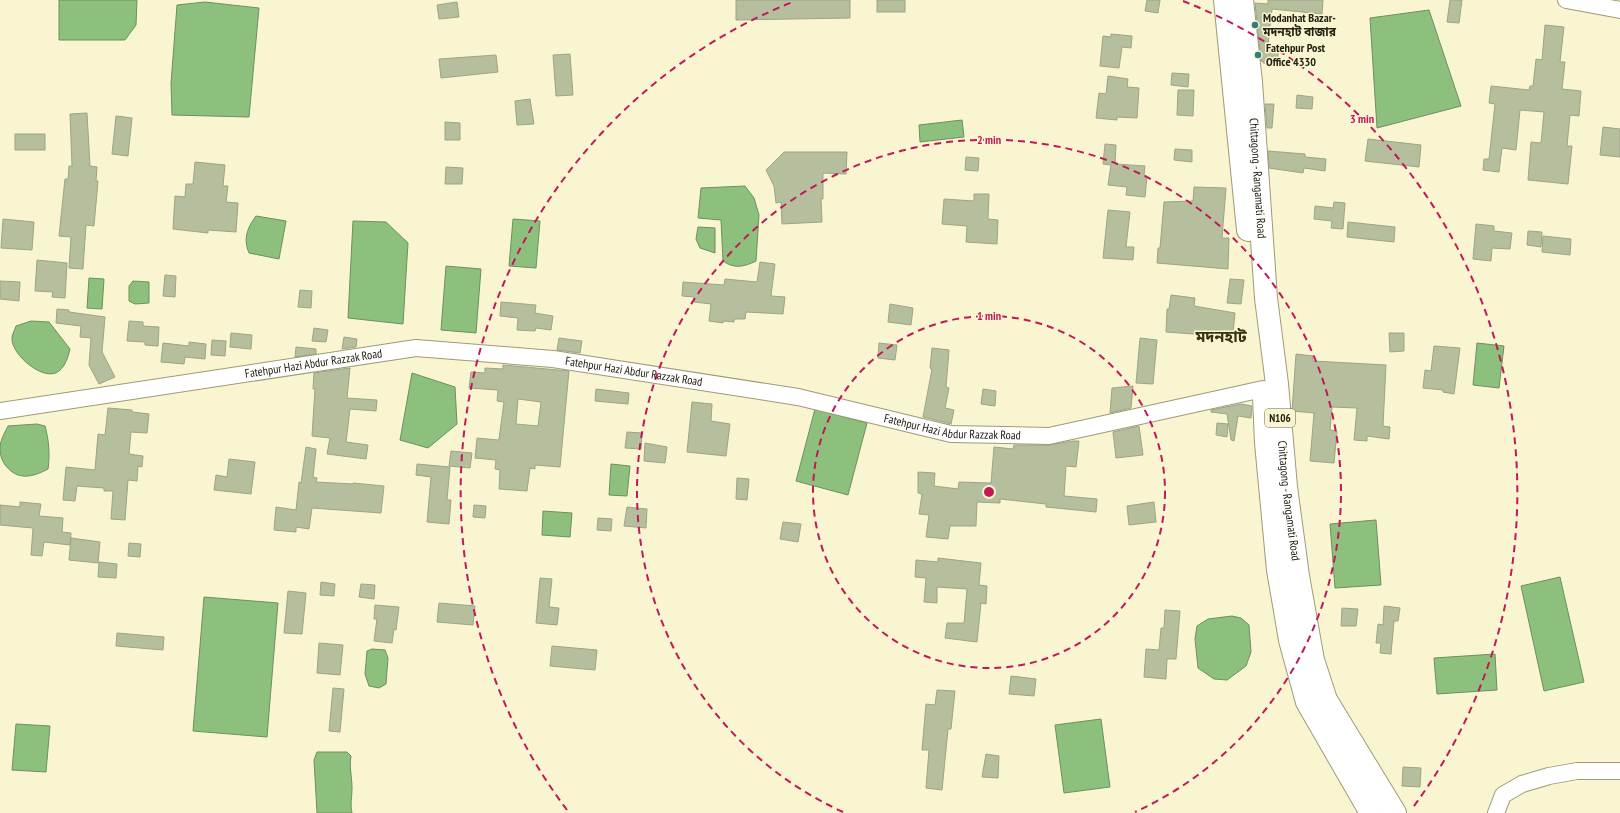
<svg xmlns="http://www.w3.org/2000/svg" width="1620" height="813" viewBox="0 0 1620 813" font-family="'PT Sans Narrow','Noto Sans Bengali',sans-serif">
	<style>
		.water { fill: #8dc07c; stroke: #6d905d }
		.building { fill: #b5be9d; stroke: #9ca584; fill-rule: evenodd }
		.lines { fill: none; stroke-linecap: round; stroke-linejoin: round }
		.minor-casing { stroke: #9e9a78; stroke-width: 18 }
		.trunk-casing { stroke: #9e9a78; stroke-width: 24 }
		.minor { stroke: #fff; stroke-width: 16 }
		.trunk { stroke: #fff; stroke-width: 22 }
		.ring { fill: none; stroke: #c2185b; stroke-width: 2; stroke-dasharray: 7 5 }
		.poi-dot { fill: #347d7a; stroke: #f9f5d0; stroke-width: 1.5 }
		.labels { text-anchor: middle; stroke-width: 3; stroke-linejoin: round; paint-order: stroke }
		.shield { fill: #f9f5d0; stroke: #63614c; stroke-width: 1 }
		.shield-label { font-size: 11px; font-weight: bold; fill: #232114 }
		.poi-label { font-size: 12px; font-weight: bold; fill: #232114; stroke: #f9f5d0; text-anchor: start }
		.street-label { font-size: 12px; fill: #232114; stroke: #f9f5d0 }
		.district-label { font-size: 16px; font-weight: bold; fill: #363213; stroke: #f9f5d0 }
		.centre { fill: #c2185b; stroke: #f9f5d0; stroke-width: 2 }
		.ring-label { font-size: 12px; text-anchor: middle; font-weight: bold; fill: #c2185b; stroke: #f9f5d0; stroke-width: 3; stroke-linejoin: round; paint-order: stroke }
	</style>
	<rect width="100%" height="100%" fill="#f9f5d0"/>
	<g class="water">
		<path d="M59 0H137L136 25 125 40H59Z"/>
		<path d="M205 2 259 8 249 117 172 115 171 83 177 5Z"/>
		<path d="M1429 10 1461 106 1377 128 1370 18Z"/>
		<path d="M962 120 964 137 920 142 919 125Z"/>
		<path d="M745 186 754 198 759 215 756 261C744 267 734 269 723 261L721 220 698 218 701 188Z"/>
		<path d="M256 216 286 221 279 259 249 253C243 239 247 228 256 216Z"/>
		<path d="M513 219 540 221 536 268 509 266Z"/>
		<path d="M353 221 386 222 408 243 403 324 348 318Z"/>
		<path d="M698 227 715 228V253L700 248 696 239Z"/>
		<path d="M446 266 481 269 476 333 441 330Z"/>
		<path d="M89 278 104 279 102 309 87 308Z"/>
		<path d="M133 281 149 282V303L135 304 129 301V286Z"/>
		<path d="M31 321 49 322 70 349C68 357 66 365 59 371 45 383 11 355 12 338 12 334 15 330 16 326Z"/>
		<path d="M1477 343 1504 346 1499 388 1473 385Z"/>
		<path d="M412 373 455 387 457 424 428 448 400 440Z"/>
		<path d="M815 409 867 423 848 495 796 481Z"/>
		<path d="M37 424 45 426C49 440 50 455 48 469 33 477 18 481 6 466 1 460 0 454 0 446 1 439 5 432 8 426Z"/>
		<path d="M611 464 630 466 627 496 609 495Z"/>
		<path d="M543 511 572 513 570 537 542 535Z"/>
		<path d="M1376 520 1381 585 1335 588 1330 524Z"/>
		<path d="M1560 577 1584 682 1544 691 1521 586Z"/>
		<path d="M204 597 278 603 267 737 193 731Z"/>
		<path d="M1232 616 1241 618 1249 625 1251 652 1246 666 1227 680 1214 679 1198 668 1195 639 1197 626 1208 619Z"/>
		<path d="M372 649 385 650 388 658 386 684 379 688 369 686 365 674 367 651Z"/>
		<path d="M1495 654 1497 690 1437 694 1434 658Z"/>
		<path d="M1101 719 1110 787 1064 793 1055 725Z"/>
		<path d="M16 724 50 726 46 772 12 770Z"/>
		<path d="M317 752H347L351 756C349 767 352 777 352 788 352 797 350 804 352 813H317L314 760Z"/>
	</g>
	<g class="building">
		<path d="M736 0H850V18L736 20Z"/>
		<rect x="877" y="0" width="28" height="12"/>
		<path d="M1147 0H1160L1158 13 1145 11Z"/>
		<path d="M1268 0H1323L1322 14 1272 9 1268 45 1279 46 1277 64 1263 63V61H1261L1255 3 1268 4Z"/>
		<path d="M1450 0H1462L1459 23 1447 22Z"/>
		<path d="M457 2 459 17 439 19 437 5Z"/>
		<path d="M1545 25 1564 27 1560 62H1565L1562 89 1581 91 1579 116 1570 115 1567 146H1572L1568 184 1528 180 1531 142 1541 143 1544 112 1520 110 1516 150 1502 148 1499 172 1483 170 1484 159H1489L1495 104 1489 103 1491 86 1529 90 1530 86H1533L1536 59 1542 60Z"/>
		<path d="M1111 34 1132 36 1131 48 1122 47 1119 68 1100 66 1103 36 1111 37Z"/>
		<path d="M570 54 573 95 556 96 553 55Z"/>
		<path d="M496 55 498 72 441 78 439 59Z"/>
		<path d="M1172 73 1189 74 1188 87 1171 85Z"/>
		<path d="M1108 76 1128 79 1127 87 1139 88 1137 118 1117 117V120L1096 118 1099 93 1106 94Z"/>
		<path d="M1178 90H1194L1193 116 1177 115Z"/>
		<path d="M1297 95 1313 97 1312 109 1296 108Z"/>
		<path d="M530 99 534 124 517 125 515 101Z"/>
		<path d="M1265 104H1274L1272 128H1267Z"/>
		<path d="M87 113 90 166 97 167 96 181H98L94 226 86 225 83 269 69 268 71 237 59 236 65 179H68L69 166H72L70 114Z"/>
		<path d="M116 116 132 118 128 156 112 154Z"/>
		<path d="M445 122 460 123V140H445Z"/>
		<path d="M1603 127 1620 129V157L1600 155Z"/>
		<rect x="15" y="134" width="30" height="16"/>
		<path d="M1368 139 1421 145 1419 167 1365 161Z"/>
		<path d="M1105 144 1116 145 1115 164 1145 166 1144 175 1147 176 1145 197 1126 195 1127 187 1108 185 1111 165 1103 164Z"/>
		<path d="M1175 149 1192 150V162L1174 160Z"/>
		<path d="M1268 151 1305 154V157L1326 159 1325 171 1304 168 1303 173 1269 168Z"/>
		<path d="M784 152H847L846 174 823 173V199H821L822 222 782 224 781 202 776 203 774 186 766 170Z"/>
		<path d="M966 157 979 158 978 171 965 170Z"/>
		<path d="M195 162 225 165 223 186H228L226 202 238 203 236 232 208 230V233L173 229 175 196 185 197 186 184H193Z"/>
		<path d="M446 167 463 168 462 184H445Z"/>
		<path d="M1194 187 1226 188 1222 238H1229L1228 269 1157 263 1158 248H1160L1164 202 1193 201Z"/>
		<path d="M974 194H989L988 219 998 220 997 244 966 242 967 226 942 224 944 199 974 201Z"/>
		<path d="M1334 202 1345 203 1343 229 1331 228 1332 221 1314 219 1315 206 1333 208Z"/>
		<path d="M1108 210 1130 212 1126 247H1134L1133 260 1103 258Z"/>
		<path d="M3 219 34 222 32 250 1 248Z"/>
		<path d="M1348 222 1395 227 1394 242 1347 237Z"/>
		<path d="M1476 224 1494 226V231L1512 233 1510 249 1492 248 1491 261 1473 259Z"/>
		<path d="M1528 231 1542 232 1541 247 1527 245Z"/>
		<path d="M1543 236 1571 239 1570 255 1542 252Z"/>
		<path d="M37 260 67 263 65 298 52 297 53 292 35 291Z"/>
		<path d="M760 262 775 264 771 296 785 297 783 314 746 312 745 319H734V322L723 321V323L709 321 711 304 694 302V297L682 296 683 282 724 285 725 279 757 282Z"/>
		<path d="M165 275 176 276 175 297 163 296Z"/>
		<path d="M1230 279 1244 280 1241 304 1227 303Z"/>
		<path d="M0 281 20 282 19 301 0 299Z"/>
		<path d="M300 290 312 291 311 308 298 307Z"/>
		<path d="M1171 295 1195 298 1194 306 1235 313 1233 333 1208 330 1207 335 1166 332 1167 309H1169Z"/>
		<path d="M501 302 536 305 535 313 553 316 551 330 536 328 535 331 517 330 518 318 500 316Z"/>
		<path d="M890 304 913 308 911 325 888 322Z"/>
		<path d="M57 309 69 310V312L105 317 102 352 115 377 99 384 89 365 91 338 80 337 81 326 56 323Z"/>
		<path d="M129 321 143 322V326L159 327 158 346 145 345V342L127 341Z"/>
		<path d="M314 328 328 330 326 342 312 341Z"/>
		<path d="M231 333 252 335 251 349 230 347Z"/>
		<path d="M1389 333H1404V351L1390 352Z"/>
		<path d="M344 337 357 339 356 347 342 349Z"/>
		<path d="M559 338 582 341 580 353 557 350Z"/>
		<path d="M1140 338 1157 340 1153 384 1136 383Z"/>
		<path d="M212 340 226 341 225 356 211 355Z"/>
		<path d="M189 342 206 344 205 359 185 357 184 364 161 362 163 343 189 346Z"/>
		<path d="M879 343 897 345 895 360 878 358Z"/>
		<path d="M1434 346 1460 348 1454 394 1443 392V390L1423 388 1425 370 1431 371Z"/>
		<path d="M296 347 316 349V354L295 357Z"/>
		<path d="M932 348 949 350 946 387 949 388 945 408 954 410 951 424 923 417 932 369 930 368Z"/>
		<path d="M1296 354 1313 356V361L1386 365 1383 426 1390 427 1389 439 1367 436V441L1354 440 1357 408 1332 407 1330 430 1337 431 1334 463 1310 461 1314 413 1292 411Z"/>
		<path d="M503 365 569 371 560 467 535 465V469L530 468 527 491 499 489 500 470 495 469 496 460 475 458 477 438 498 440 499 439 504 402 497 401 498 390 469 388 471 372 485 373V368L503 369ZM518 399 541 402 538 426 516 424Z"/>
		<path d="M350 368 347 398 377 400 376 411 350 409 346 442 368 445 366 459 327 454 330 438 312 436 315 389H313L314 373Z"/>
		<path d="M1133 386 1131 408 1110 413 1112 388Z"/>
		<path d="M596 389 629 393 628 404 595 401Z"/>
		<path d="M983 389 996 391 995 406 981 404Z"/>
		<path d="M692 402 712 404 711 421 730 424 726 456 687 452Z"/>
		<path d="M1241 404 1252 406 1251 418 1238 416 1234 441 1231 440 1227 414 1211 412V410Z"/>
		<path d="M108 408 132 410V412L149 414 147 433 131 432 129 454 143 456 142 467 138 466 137 481 128 480 125 520 111 519 113 491H104V488L77 486 75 501 63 500 66 467 95 470 98 434 105 435Z"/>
		<path d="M1217 423 1228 424 1227 437 1216 435Z"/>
		<path d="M1139 426 1143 455 1116 458 1113 432Z"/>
		<path d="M627 432 642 433 641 449 625 448Z"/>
		<path d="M1073 441H1079L1076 467 1066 466 1064 496 1097 499 1096 512 1046 507V504L1000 499V503L977 502 976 526H950L948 539 926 537 929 515 919 514 922 494 918 493V472L935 473 934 486 958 489 959 482 991 483 994 447 1013 449 1014 445H1049Z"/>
		<path d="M645 443 667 447 665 463 644 461Z"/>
		<path d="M306 447 316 449 313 477 317 478 316 482 353 484V483L384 486 381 513 312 508 309 529 296 527V532L274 530 276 507 296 510 299 482 301 483Z"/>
		<path d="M451 451 472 453 470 468 449 466Z"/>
		<path d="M229 459 255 462 251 494 214 490 216 475 227 477Z"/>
		<path d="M417 464 450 467 447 500H451L449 524 427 522 431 477 416 475Z"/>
		<path d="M737 478 749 479 747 500 736 499Z"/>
		<path d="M20 502 41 504 39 516 63 518 62 532 71 533 70 545 44 542 42 556 31 555 33 528 0 525V505L20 507Z"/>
		<path d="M1154 502 1156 522 1129 525 1127 506Z"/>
		<path d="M474 505 486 506 485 518 473 517Z"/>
		<path d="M627 507 647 509 646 528 624 526Z"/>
		<path d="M598 518 612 519 611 531 597 530Z"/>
		<path d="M783 522 801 524 798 542 780 539Z"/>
		<path d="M71 538 100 542 98 563 69 560Z"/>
		<path d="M129 543 141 544 140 557 128 556Z"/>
		<path d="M938 558 981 563 979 585 987 586 986 604 981 603 977 642 945 638 947 623H964L967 589 937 587V603L924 602 926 578 915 577 916 560 938 562Z"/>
		<path d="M99 562 117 564 116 578 98 577Z"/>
		<path d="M540 578 552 579 549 607 559 608 557 625 536 623Z"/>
		<path d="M321 582 335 584 334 596 320 595Z"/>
		<path d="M361 584 375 585 374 599 359 597Z"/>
		<path d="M288 591 306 593 302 634 284 633Z"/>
		<path d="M439 603 475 606 473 625 437 622Z"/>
		<path d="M375 605 399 607 396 630 394 629 392 643 374 641 377 619H374Z"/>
		<path d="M1384 606 1400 608 1398 621H1394L1391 654 1380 653 1381 643H1376L1378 624 1383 625Z"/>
		<path d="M1342 608 1358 609 1356 626H1341Z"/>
		<path d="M1165 610 1180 611 1176 659H1167L1166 679 1144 677 1146 649 1159 650 1161 628H1164Z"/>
		<path d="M117 633 164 637 163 650 116 646Z"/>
		<path d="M319 643 343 645 340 675 317 673Z"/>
		<path d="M552 646 597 650 595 670 550 666Z"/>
		<path d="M1011 676 1036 679 1034 696 1009 694Z"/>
		<path d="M333 688 344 689 340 732 329 731Z"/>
		<path d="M937 690 955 691 951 729H948L942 790 926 788 929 750H922L926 704 935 705Z"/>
		<path d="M986 754 999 756 998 778 982 777Z"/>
		<path d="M1403 767 1421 768 1420 787 1402 786Z"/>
	</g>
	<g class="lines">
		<defs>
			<g id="minor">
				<path d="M1566 0 1620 10"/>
				<path id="s1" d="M0 411 416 348 553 359 798 397 951 434 1049 436 1263 389"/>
				<path d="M1496 813 1503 795 1522 784 1549 776 1577 771H1620"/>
			</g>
			<g id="trunk">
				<path d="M1225 0 1248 230"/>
				<path id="s2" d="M1242 0 1251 82 1266 298 1277 384 1286 487 1298 576 1313 660 1326 700 1395 813"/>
				<path d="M1264 397 1266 443 1278 570 1290 640 1307 702 1371 813"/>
			</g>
		</defs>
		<use href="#minor" class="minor-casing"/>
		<use href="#trunk" class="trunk-casing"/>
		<use href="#minor" class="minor"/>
		<use href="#trunk" class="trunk"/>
	</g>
	<g class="ring">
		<circle cx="989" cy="492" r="176"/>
		<path d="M843 812A352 352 0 1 1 1135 812"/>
		<path d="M567 810A528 528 0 0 1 795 1M1183 1A528 528 0 0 1 1411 810"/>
	</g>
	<g class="poi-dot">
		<circle cx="1255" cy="25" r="4"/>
		<circle cx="1258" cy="55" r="4"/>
	</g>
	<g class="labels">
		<rect class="shield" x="1265" y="409" width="30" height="18" rx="3"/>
		<g class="shield-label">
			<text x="1280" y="422">N106</text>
		</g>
		<g class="poi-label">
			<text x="1263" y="22">Modanhat Bazar-<tspan x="1263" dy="14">মদনহাট বাজার</tspan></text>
			<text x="1266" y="52">Fatehpur Post<tspan x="1266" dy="14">Office 4330</tspan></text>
		</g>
		<g class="street-label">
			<text dy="4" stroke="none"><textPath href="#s2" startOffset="179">Chittagong - Rangamati Road</textPath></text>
			<text dy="4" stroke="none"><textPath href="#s1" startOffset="317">Fatehpur Hazi Abdur Razzak Road</textPath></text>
			<text dy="4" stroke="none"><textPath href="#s1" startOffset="640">Fatehpur Hazi Abdur Razzak Road</textPath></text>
			<text dy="4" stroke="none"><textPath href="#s1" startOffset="964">Fatehpur Hazi Abdur Razzak Road</textPath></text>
			<text dy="4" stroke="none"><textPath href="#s2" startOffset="503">Chittagong - Rangamati Road</textPath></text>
		</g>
		<g class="district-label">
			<text x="1221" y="342">মদনহাট</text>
		</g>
	</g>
	<circle cx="989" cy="492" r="6" class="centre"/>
	<g class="ring-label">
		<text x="1362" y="123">3 min</text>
		<text x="989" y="144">2 min</text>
		<text x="989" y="320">1 min</text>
	</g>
</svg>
